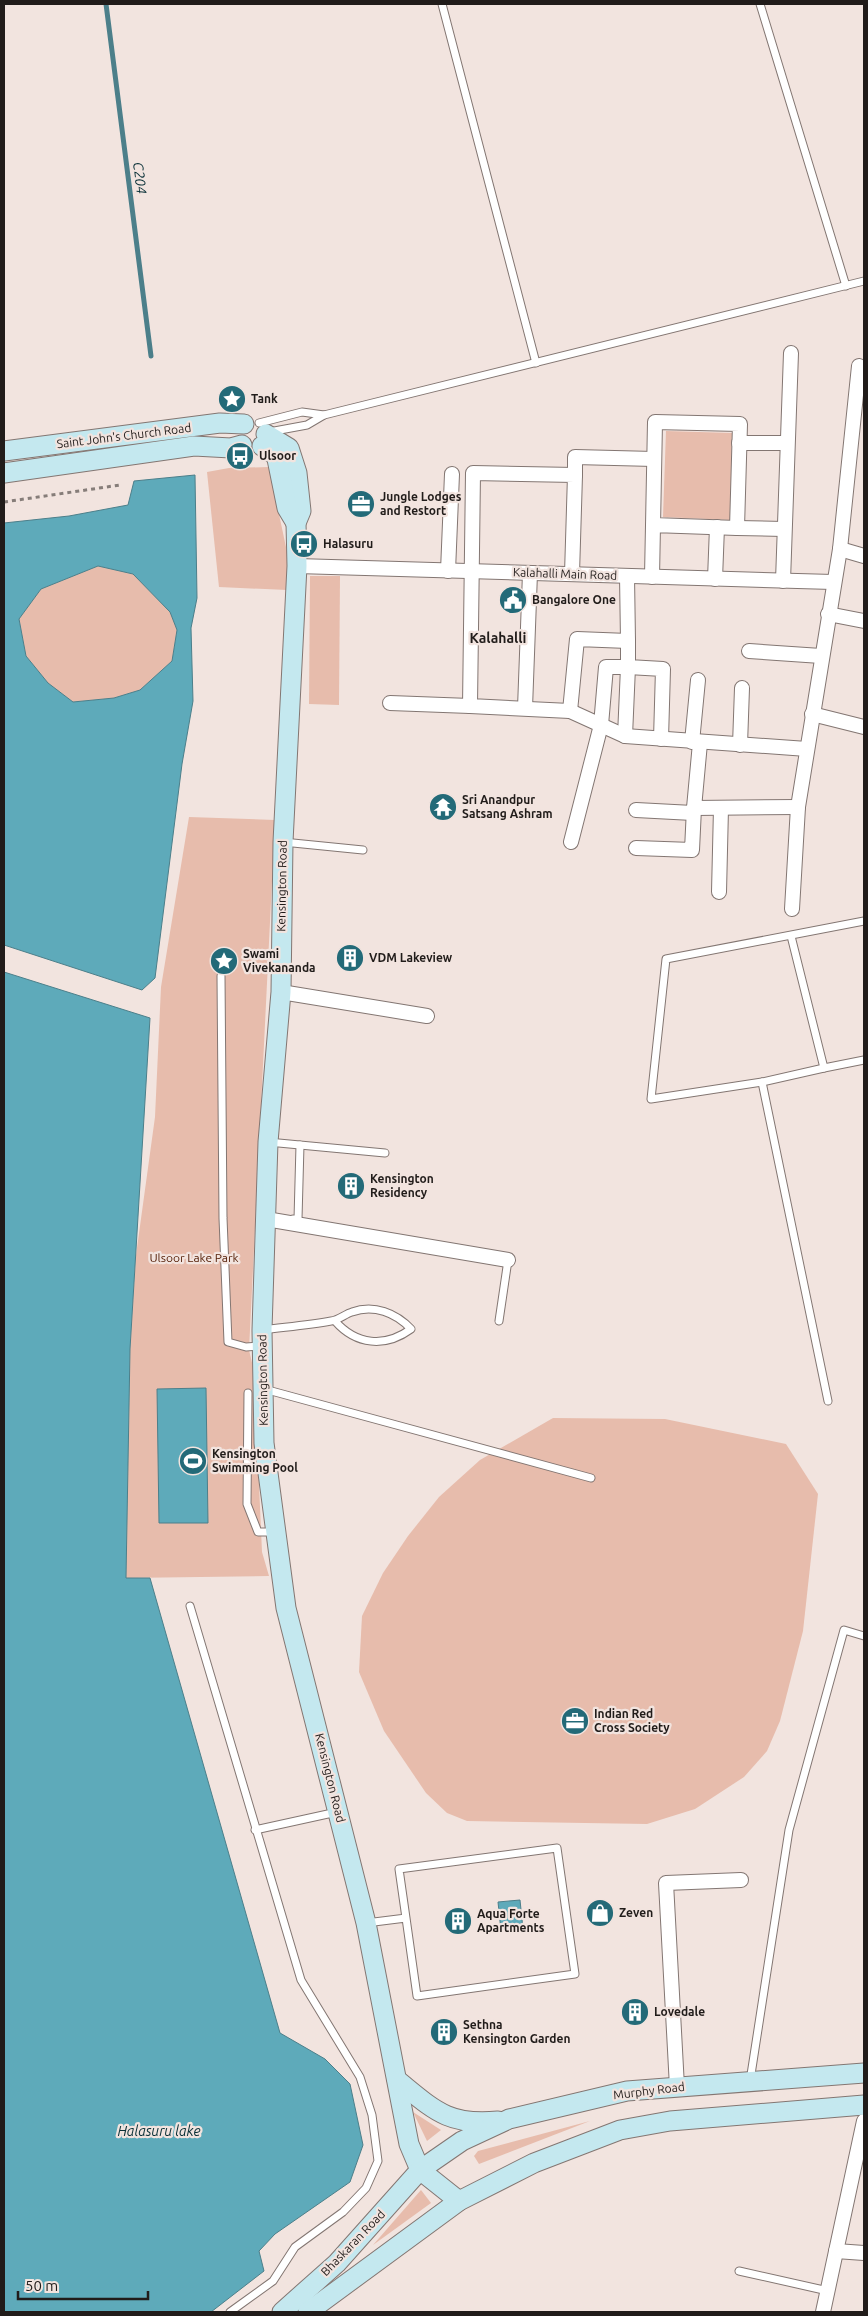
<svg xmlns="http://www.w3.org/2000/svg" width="868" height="2316" viewBox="0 0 868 2316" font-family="Ubuntu,sans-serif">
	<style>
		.green { fill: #e7bcac }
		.water { fill: #5eaaba; stroke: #4c7f8a; fill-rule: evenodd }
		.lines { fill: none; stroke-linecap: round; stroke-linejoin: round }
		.stream { stroke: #4c7f8a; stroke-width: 5 }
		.lane-casing { stroke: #837672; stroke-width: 9 }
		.street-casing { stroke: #837672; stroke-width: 16 }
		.secondary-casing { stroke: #837672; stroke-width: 21 }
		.path { stroke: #867d79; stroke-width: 3; stroke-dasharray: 4 4; stroke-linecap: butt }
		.lane { stroke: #fff; stroke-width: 7 }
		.street { stroke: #fff; stroke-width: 14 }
		.secondary { stroke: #c4e8ef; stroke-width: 19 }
		.labels { text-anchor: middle; stroke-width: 4.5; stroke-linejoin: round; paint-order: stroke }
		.poi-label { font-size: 12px; font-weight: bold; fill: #211c1a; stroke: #f2e4df; text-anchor: start }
		.street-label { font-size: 12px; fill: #211c1a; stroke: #f2e4df }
		.park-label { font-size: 12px; fill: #521c04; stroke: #f2e4df }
		.water-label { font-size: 14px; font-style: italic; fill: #082f36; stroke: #f2e4df }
		.neighbourhood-label { font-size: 14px; font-weight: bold; fill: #211c1a; stroke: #f2e4df }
	</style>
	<rect width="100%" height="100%" fill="#f2e4df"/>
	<g class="green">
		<path d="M666 431 732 433 730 520 663 517Z"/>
		<path d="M269 467 290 566 287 590 219 587 207 472 229 468Z"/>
		<path d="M98 566 133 574 170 612 177 630 172 661 140 690 114 698 73 702 48 683 26 656 19 619 41 589Z"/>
		<path d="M310 576H340L339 705 309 704Z"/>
		<path d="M189 817 275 820 249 1350 254 1371 262 1552 269 1576 126 1578 130 1349 136 1255 155 1117 161 987Z"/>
		<path d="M553 1418 665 1419 786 1444 818 1494 803 1631 780 1721 767 1751 744 1777 695 1809 647 1824 467 1821 447 1813 426 1793 384 1731 359 1672 362 1616 383 1573 408 1536 439 1497 480 1460Z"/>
		<path d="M413 2112 441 2130 427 2141Z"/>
		<path d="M590 2121 479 2164 474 2156 478 2151Z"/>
		<path d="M421 2190 431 2203 373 2245Z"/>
	</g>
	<g class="water">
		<path d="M195 475 197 598 191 628 193 701 182 764 155 978 142 990 4 945V523L69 516 128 505 134 481ZM98 566 133 574 170 612 177 630 172 661 140 690 114 698 73 702 48 683 26 656 19 619 41 589Z"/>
		<path d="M4 972 150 1018 130 1349 126 1578H150L280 2033 325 2059 350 2084 363 2145 350 2182 275 2234 259 2251 264 2271 211 2312H4Z"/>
		<path d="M206 1388 208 1523H159L157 1389Z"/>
		<path d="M520 1900 523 1929 501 1931 498 1902Z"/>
	</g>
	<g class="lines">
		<path class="stream" d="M106 4 151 356"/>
		<defs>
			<g id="lane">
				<path d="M442 4 536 363"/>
				<path d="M760 4 846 286"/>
				<path d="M259 423 302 412 324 415"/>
				<path d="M269 432 307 425 324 415 864 281"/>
				<path d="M283 842 363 850"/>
				<path d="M791 936 824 1068 864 1060"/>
				<path d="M221 976 223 1218 228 1342 246 1347 260 1346"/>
				<path d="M824 1068 762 1082 651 1099 666 959 864 921"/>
				<path d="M762 1082 828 1401"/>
				<path d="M268 1142 385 1153"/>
				<path d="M293 1219H298L300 1145"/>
				<path d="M499 1321 508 1260"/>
				<path d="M263 1330C286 1327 309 1325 331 1321 339 1320 345 1314 352 1312 374 1304 396 1313 411 1329 385 1348 356 1345 335 1321"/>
				<path d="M264 1389 591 1478"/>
				<path d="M248 1393 247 1504 258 1532H274"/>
				<path d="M190 1606 301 1980 360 2077 372 2115 378 2161 366 2188 343 2212 295 2247 273 2281 230 2312"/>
				<path d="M255 1830 337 1812"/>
				<path d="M366 1923 406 1918 417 1996 575 1974 557 1848 399 1869 406 1918"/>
				<path d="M750 2081 789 1830 844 1630 864 1636"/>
				<path d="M739 2271 828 2291"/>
			</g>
			<g id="street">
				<path d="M739 443H787"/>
				<path d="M575 475V457L654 459"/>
				<path d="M737 528 784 529"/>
				<path d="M840 549 864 556"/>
				<path d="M297 566 833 582"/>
				<path d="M448 571 452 474"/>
				<path d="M572 574 575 475 473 473 470 706 570 711 625 736 807 749"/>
				<path d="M652 577 655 422 740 424 737 528 653 525"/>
				<path d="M715 579 717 527"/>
				<path d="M783 581 791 353"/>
				<path d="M828 614 864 621"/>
				<path d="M628 641V667L663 669 661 739"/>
				<path d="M749 651 821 656"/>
				<path d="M390 703 470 706"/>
				<path d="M525 708 530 573"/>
				<path d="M570 711 577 639 628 641 627 576"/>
				<path d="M812 714 864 727"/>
				<path d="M692 742 698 680"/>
				<path d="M700 743 694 808 798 807"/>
				<path d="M740 745 742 688"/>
				<path d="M636 810 693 813"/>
				<path d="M571 842 601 725 606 667H628L625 736"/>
				<path d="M636 848 692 850 694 808"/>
				<path d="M719 892 721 808"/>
				<path d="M792 909 798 807 840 549 859 366"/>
				<path d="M281 992 427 1016"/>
				<path d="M266 1219 508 1260"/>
				<path d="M677 2087 666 1883 741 1880"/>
				<path d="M836 2251 864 2253"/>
				<path d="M823 2312 864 2121"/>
			</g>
			<g id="secondary">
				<path d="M266 434 289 448 297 473 301 511 296 523 297 566 283 842 281 992 268 1142 262 1330 264 1443 286 1608 366 1923 409 2144 420 2170 459 2201"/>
				<path d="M262 446 275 455 277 459 287 508 296 523"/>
				<path d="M4 451 220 423 244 424"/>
				<path d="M4 473 194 446 231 448 242 445"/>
				<path d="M397 2080C434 2110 448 2126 498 2121"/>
				<path d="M282 2312 337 2263 420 2170 462 2141 509 2119 627 2091 864 2073"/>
				<path d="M308 2312 459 2201 534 2163 620 2130 670 2121 864 2105"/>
			</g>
		</defs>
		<use href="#lane" class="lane-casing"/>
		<use href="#street" class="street-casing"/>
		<use href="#secondary" class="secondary-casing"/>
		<path class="path" d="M4 502 120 485"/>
		<use href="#lane" class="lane"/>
		<use href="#street" class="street"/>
		<use href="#secondary" class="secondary"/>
	</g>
	<defs>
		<symbol id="sight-disc" viewBox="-11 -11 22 22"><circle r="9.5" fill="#236a78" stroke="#f2e4df"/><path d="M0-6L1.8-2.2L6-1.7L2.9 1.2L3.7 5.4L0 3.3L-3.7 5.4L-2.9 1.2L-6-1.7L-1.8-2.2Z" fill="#fff"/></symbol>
		<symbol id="bus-disc" viewBox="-11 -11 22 22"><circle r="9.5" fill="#236a78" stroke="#f2e4df"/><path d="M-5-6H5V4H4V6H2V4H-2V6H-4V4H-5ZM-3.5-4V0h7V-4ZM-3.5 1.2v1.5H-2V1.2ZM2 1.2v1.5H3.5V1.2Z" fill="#fff"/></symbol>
		<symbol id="office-disc" viewBox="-11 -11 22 22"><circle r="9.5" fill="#236a78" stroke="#f2e4df"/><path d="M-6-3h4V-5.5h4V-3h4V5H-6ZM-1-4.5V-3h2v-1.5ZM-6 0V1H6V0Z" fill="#fff"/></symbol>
		<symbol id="civic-disc" viewBox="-11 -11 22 22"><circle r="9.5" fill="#236a78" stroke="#f2e4df"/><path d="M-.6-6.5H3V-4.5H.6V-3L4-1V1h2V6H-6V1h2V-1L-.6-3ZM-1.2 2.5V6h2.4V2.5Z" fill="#fff"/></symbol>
		<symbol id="temple-disc" viewBox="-11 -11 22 22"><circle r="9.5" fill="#236a78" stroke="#f2e4df"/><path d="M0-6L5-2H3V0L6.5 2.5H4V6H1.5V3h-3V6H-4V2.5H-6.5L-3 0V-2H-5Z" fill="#fff"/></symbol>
		<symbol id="building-disc" viewBox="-11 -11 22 22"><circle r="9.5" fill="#236a78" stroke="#f2e4df"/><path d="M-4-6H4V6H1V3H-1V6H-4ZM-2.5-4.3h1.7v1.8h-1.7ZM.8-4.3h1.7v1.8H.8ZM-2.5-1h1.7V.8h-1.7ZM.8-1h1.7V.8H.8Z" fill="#fff"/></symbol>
		<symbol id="stadium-disc" viewBox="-11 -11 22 22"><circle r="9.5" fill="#236a78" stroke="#f2e4df"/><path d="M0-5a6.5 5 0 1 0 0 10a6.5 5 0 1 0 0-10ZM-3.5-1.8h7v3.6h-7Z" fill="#fff"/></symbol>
		<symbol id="shop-disc" viewBox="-11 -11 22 22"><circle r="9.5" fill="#236a78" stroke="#f2e4df"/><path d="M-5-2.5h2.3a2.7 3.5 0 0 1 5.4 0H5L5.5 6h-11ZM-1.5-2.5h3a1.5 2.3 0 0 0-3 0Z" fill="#fff"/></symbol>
	</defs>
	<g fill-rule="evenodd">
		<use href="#sight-disc" x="216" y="383" width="32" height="32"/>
		<use href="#bus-disc" x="224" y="440" width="32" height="32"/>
		<use href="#office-disc" x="345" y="488" width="32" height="32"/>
		<use href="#bus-disc" x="288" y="528" width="32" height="32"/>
		<use href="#civic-disc" x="497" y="584" width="32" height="32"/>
		<use href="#temple-disc" x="427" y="791" width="32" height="32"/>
		<use href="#building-disc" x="334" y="942" width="32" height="32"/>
		<use href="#sight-disc" x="208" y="945" width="32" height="32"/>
		<use href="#building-disc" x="335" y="1170" width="32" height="32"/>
		<use href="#stadium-disc" x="177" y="1445" width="32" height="32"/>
		<use href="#office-disc" x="559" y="1705" width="32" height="32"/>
		<use href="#shop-disc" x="584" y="1897" width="32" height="32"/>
		<use href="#building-disc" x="442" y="1905" width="32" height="32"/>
		<use href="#building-disc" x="619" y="1996" width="32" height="32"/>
		<use href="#building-disc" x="428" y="2016" width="32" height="32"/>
	</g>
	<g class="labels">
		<g class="poi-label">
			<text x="251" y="403">Tank</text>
			<text x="259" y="460">Ulsoor</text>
			<text x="380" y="501">Jungle Lodges<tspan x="380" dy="14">and Restort</tspan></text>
			<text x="323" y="548">Halasuru</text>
			<text x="532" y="604">Bangalore One</text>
			<text x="462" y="804">Sri Anandpur<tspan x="462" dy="14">Satsang Ashram</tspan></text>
			<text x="243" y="958">Swami<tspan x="243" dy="14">Vivekananda</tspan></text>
			<text x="369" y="962">VDM Lakeview</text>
			<text x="370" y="1183">Kensington<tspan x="370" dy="14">Residency</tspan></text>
			<text x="212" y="1458">Kensington<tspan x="212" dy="14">Swimming Pool</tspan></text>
			<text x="594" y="1718">Indian Red<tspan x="594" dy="14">Cross Society</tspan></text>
			<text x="619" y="1917">Zeven</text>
			<text x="477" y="1918">Aqua Forte<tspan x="477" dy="14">Apartments</tspan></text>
			<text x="654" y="2016">Lovedale</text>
			<text x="463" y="2029">Sethna<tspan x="463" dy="14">Kensington Garden</tspan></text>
		</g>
		<g class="street-label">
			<text transform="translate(124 436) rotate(-7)" y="4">Saint John's Church Road</text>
			<text transform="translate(565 574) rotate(2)" y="4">Kalahalli Main Road</text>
			<text transform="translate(282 886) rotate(-89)" y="4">Kensington Road</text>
			<text transform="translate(263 1380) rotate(-91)" y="4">Kensington Road</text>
			<text transform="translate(330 1778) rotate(76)" y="4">Kensington Road</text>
			<text transform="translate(649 2091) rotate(-7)" y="4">Murphy Road</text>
			<text transform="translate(353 2243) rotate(-46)" y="4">Bhaskaran Road</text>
		</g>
		<g class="park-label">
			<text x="194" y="1262">Ulsoor Lake Park</text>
		</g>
		<g class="water-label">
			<text transform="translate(140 178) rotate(83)" y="5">C204</text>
			<text x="159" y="2136">Halasuru lake</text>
		</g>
		<g class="neighbourhood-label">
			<text x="498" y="643">Kalahalli</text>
		</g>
	</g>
	<rect width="868" height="2316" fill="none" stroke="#211c1a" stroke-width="10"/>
	<path d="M18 2291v8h130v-8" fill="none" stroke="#211c1a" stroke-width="2.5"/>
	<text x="25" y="2291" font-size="15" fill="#211c1a" stroke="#f2e4df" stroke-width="4" paint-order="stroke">50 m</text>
</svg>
